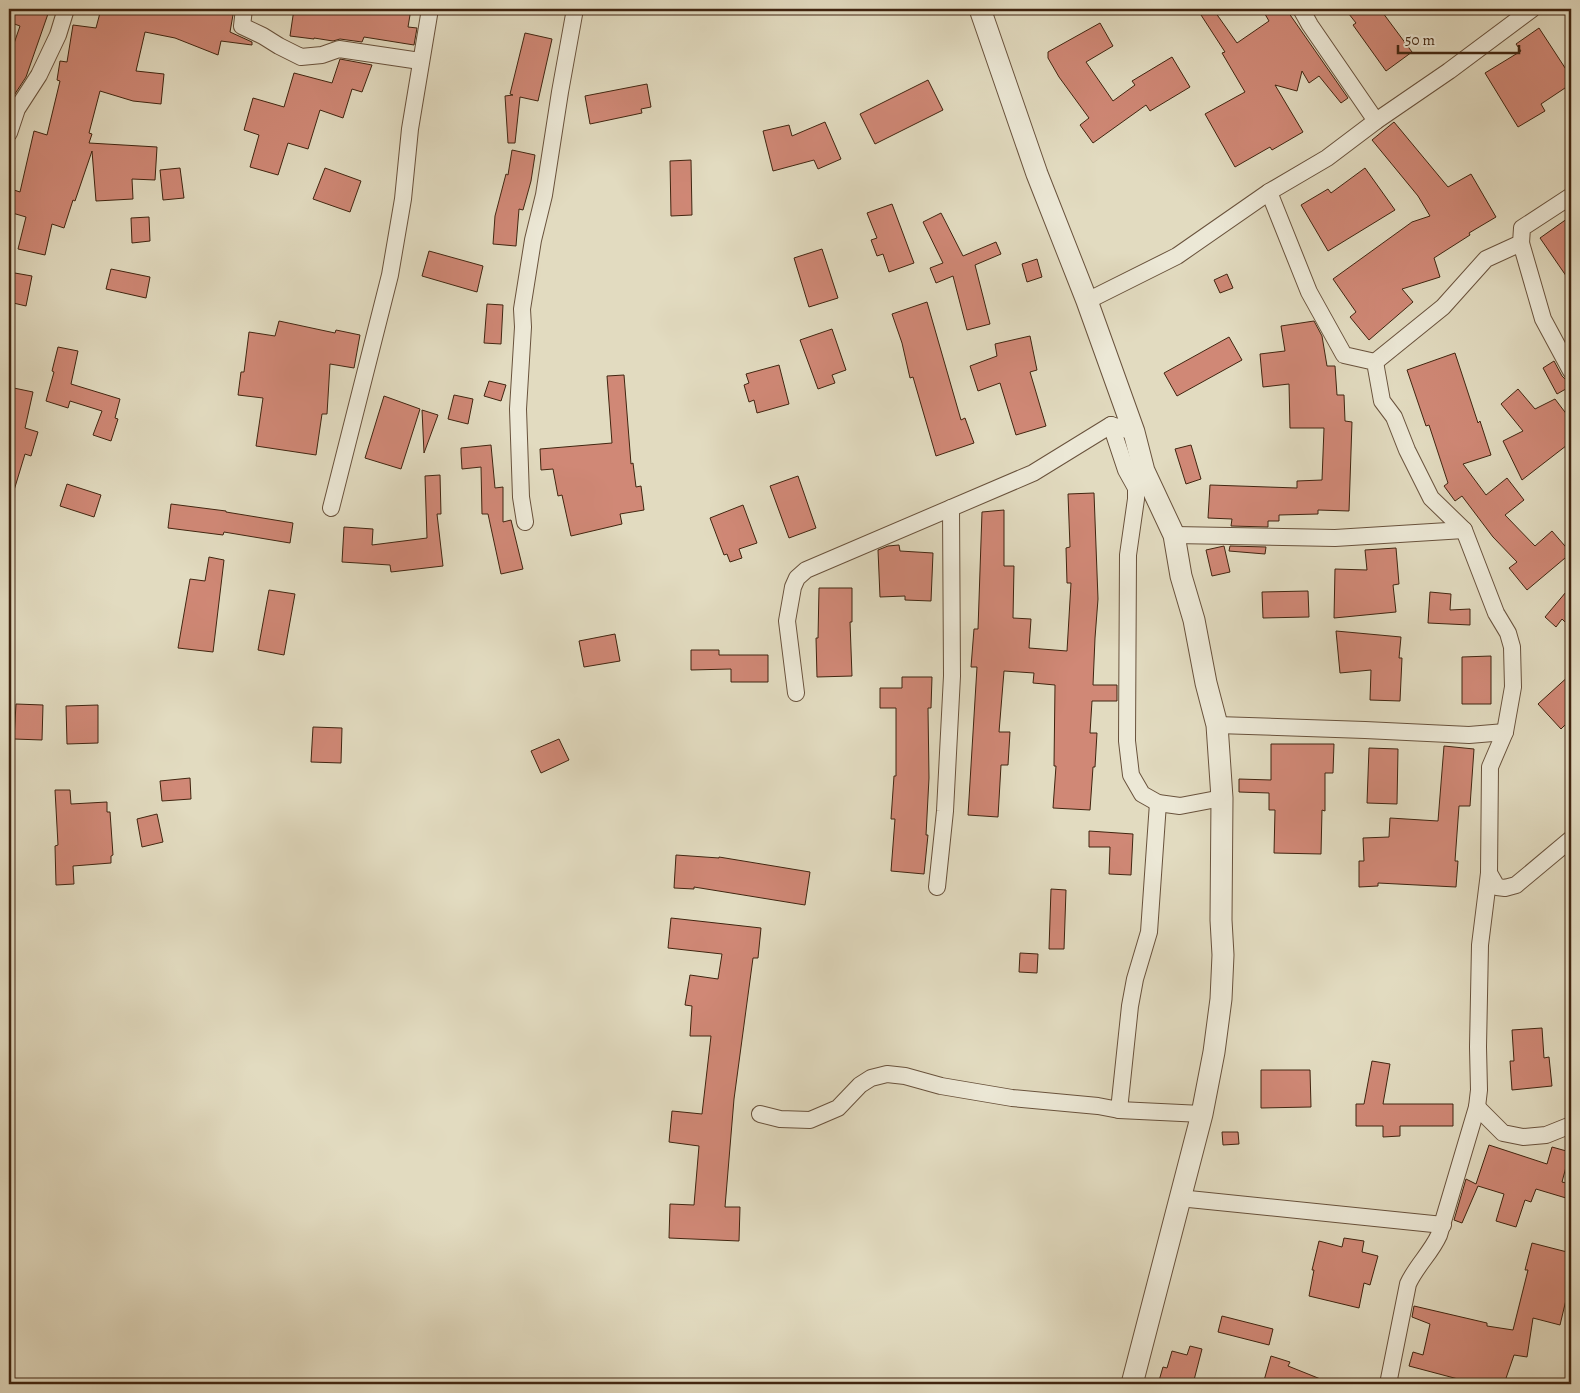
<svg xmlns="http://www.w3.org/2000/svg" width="1580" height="1393" viewBox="0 0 1580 1393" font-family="Alegreya,serif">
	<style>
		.building { fill: #d08876; stroke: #412510 }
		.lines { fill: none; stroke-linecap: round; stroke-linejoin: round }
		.minor-casing { stroke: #69523c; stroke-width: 18 }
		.tertiary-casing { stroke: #69523c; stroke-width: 23 }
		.minor { stroke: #ece8d6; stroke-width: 16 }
		.tertiary { stroke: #ece8d6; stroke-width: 21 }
	</style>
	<rect width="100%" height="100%" fill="#e2dbc0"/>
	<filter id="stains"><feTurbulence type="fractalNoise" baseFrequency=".004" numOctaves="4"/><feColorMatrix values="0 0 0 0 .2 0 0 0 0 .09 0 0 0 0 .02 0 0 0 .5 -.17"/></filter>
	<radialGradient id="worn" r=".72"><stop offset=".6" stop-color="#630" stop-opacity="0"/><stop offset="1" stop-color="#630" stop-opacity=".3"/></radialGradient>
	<g class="building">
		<path d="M9 9H39L49 11 26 77 9 103V58L20 26 9 22Z"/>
		<path d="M101 9H234L230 32 252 42V45L221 41 218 55 175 38 145 32 136 71 164 74 161 104 133 101 100 91 89 133 92 134 89 143 157 147 155 180 132 179 133 199 96 201 92 151 75 201 73 200 64 228 52 224 45 255 18 249 26 217 9 212V209L14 190 20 192 34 131 47 135 60 81 57 80 60 61 67 62 73 25 96 28Z"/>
		<path d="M294 9H411L408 27 417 28 414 45 364 37 362 42 340 39 333 41 314 38V39L290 36Z"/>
		<path d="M1210 9H1213L1237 43 1269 21 1262 9H1286L1348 98 1341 103 1319 76 1309 83 1302 71 1297 91 1275 85 1303 132 1272 150 1270 147 1235 167 1205 114 1245 92 1222 53 1225 52 1201 15Z"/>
		<path d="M1345 9H1380L1412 52 1386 71 1353 25 1356 23Z"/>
		<path d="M1100 23 1113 46 1086 62 1113 101 1135 85 1132 81 1172 57 1190 87 1150 111 1146 105 1093 143 1080 125 1089 118 1059 77 1048 58V52Z"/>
		<path d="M1539 28 1571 77V84L1541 104 1545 111 1518 127 1485 73 1521 51 1516 44Z"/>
		<path d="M525 33 552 39 538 101 520 97 515 143H508L505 96 513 95 510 94Z"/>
		<path d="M340 59 372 65 362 92 352 89 343 118 320 110 308 149 288 143 278 175 250 167 259 135 244 130 253 98 284 107 294 73 332 83Z"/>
		<path d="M928 80 943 110 875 144 860 114Z"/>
		<path d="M647 84 651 107 641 109 642 113 590 124 585 96Z"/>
		<path d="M825 122 841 159 818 169 814 160 773 171 763 131 789 125 792 136Z"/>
		<path d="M1394 122 1448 187 1471 174 1496 217 1469 233 1470 235 1434 258 1440 277 1402 289 1413 302 1369 340 1350 317 1356 312 1333 279 1412 222 1430 216 1418 196 1372 140Z"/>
		<path d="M512 150 535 155 531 181 523 210 519 209 516 246 493 244 495 216 506 174 508 175Z"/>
		<path d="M691 160 692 215 671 216 670 161Z"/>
		<path d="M180 168 184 198 163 200 160 170Z"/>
		<path d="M325 168 361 181 350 212 313 199Z"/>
		<path d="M1365 168 1395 210 1328 251 1301 205 1328 189 1331 193Z"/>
		<path d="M892 204 914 263 889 272 883 254 877 256 871 240 877 238 867 213Z"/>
		<path d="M941 213 963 256 996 242 1001 254 975 265 990 324 967 330 953 276 936 283 930 268 943 263 923 222Z"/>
		<path d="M1571 216V283L1540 238Z"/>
		<path d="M149 217 150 241 132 243 131 218Z"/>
		<path d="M822 249 838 298 809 307 794 258Z"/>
		<path d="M429 251 483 266 477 292 422 276Z"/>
		<path d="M1037 259 1042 277 1027 282 1022 264Z"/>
		<path d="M111 269 150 277 146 298 106 289Z"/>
		<path d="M9 272 32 276 26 306 9 302Z"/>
		<path d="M1227 274 1233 288 1220 293 1214 280Z"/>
		<path d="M927 302 961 420 965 418 974 443 936 456 913 377 910 378 902 343 892 314Z"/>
		<path d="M487 304 503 305 501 344 484 343Z"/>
		<path d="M279 321 335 333 336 330 360 335 354 368 330 364 327 414H322L316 455 256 446 263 398 238 395 241 372H244L249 332 275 336Z"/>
		<path d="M1314 321 1322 336 1327 366H1335L1337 395H1344L1345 421 1352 422 1349 511 1318 510V514L1279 515V521H1268V527L1231 526 1232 519 1208 518 1210 485 1297 488V481L1322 480 1324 428H1290L1289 384 1263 387 1260 354 1285 351 1281 326Z"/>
		<path d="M832 329 846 370 832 375 835 383 818 389 800 340Z"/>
		<path d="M1030 336 1037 370 1030 372 1046 426 1016 435 1000 383 978 391 970 366 997 356 995 344Z"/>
		<path d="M1229 337 1242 360 1177 396 1164 373Z"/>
		<path d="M58 347 78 351 71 384 120 399 115 418 118 419 111 441 93 435 102 411 70 401 68 408 46 401 54 372 52 371Z"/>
		<path d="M1455 353 1478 423 1480 421 1491 455 1463 464 1486 495 1507 478 1524 500 1505 515 1535 546 1552 531 1571 553 1527 590 1509 568 1517 562 1493 537 1462 496 1455 501 1444 486 1448 483 1429 425 1426 426 1407 370Z"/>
		<path d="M1554 361 1562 376 1566 380 1571 381V386L1557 394 1543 368Z"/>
		<path d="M779 365 789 404 757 413 754 400 749 402 744 385 749 383 746 374Z"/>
		<path d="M624 375 631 464 633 463 636 487 641 486 644 510 620 514 622 524 571 536 562 495 558 496 553 469 541 470 540 449 612 443 607 376Z"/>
		<path d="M489 381 506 385 501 401 484 396Z"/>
		<path d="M9 387 33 392 25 428 38 432 31 456 25 454 12 497 9 496Z"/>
		<path d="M1518 389 1535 409 1555 399 1571 420V442L1522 480 1503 441 1523 431 1501 404Z"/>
		<path d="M454 395 473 399 468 424 448 419Z"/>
		<path d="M384 396 420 409 401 469 365 458Z"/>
		<path d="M422 410 438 415 424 453Z"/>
		<path d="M491 445 495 488 503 487V522L511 520 523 569 501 574 488 514H482L481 467 462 469 461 453V448Z"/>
		<path d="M1191 445 1201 479 1186 484 1175 449Z"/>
		<path d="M440 475 441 514H437L443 566 391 572 390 565 342 562 344 527 373 529 372 545 427 538 425 476Z"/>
		<path d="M798 476 816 528 789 538 770 486Z"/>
		<path d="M67 484 101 495 94 517 60 506Z"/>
		<path d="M1094 493 1098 599 1095 638 1093 685H1117V701H1092L1090 733H1097L1095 767H1093L1090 810 1053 808 1056 766H1054L1055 685 1033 683 1034 673 1004 671 999 732H1010L1008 765H1001L998 817 968 815 977 667H971L974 629H978L982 512 1004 510V566H1014L1013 618 1031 619 1029 648 1067 651 1071 583H1067L1066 548 1070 547 1068 494Z"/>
		<path d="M171 504 226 511V512L293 523 290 543 224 532 223 535 168 528Z"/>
		<path d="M743 505 757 543 739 549 742 558 730 562 727 554 724 555 710 518Z"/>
		<path d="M899 545 900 551 933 553 931 601 905 600V596L880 597 878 550 888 546Z"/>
		<path d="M1224 546 1230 572 1212 576 1206 550Z"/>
		<path d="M1230 546 1266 547 1265 554 1229 551Z"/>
		<path d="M1396 548 1399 584 1393 585 1396 612 1334 618 1335 569 1367 570 1365 550Z"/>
		<path d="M209 557 224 560 213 652 178 648 190 579 205 581Z"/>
		<path d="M1571 586V628L1562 619 1556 627 1545 617Z"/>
		<path d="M819 588H852V622H850L852 676 817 677 816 638H818Z"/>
		<path d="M269 590 295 594 284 655 258 650Z"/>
		<path d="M1308 591 1309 617 1263 618 1262 592Z"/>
		<path d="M1430 592 1451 594 1450 610 1470 609V625L1428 623Z"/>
		<path d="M1336 631 1401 637 1399 658H1402L1400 701 1370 700 1371 670 1340 673Z"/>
		<path d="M615 634 620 661 584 667 579 641Z"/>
		<path d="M691 650H719V655H768V682H731V669L691 670Z"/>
		<path d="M1491 656V704H1462V657Z"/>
		<path d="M1571 674V719L1561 729 1538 704Z"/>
		<path d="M902 677H932L931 708H928L929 778 926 835H928L924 874 891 871 895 819H891L894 776H896V708H880V688H902Z"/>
		<path d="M16 704 43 705 42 740 14 739Z"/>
		<path d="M98 705V743L67 744 66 706Z"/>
		<path d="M313 727 342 728 341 763 311 762Z"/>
		<path d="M559 739 569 760 541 773 531 751Z"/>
		<path d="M1271 744H1334L1333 773H1325V811L1322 810 1321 854 1274 853 1275 810H1269V793L1239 792V779L1271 780Z"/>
		<path d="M1444 746 1474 749 1470 806H1459L1455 861H1458L1456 887 1378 883V886L1359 887V861H1364L1363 838 1389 837 1390 818 1438 821Z"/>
		<path d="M1369 748 1398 749 1397 804 1367 803Z"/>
		<path d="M190 778 191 799 162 801 160 781Z"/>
		<path d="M55 790H70L71 804 107 802V812H110L113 855 111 856V863L73 866 74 884 56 885 55 846 58 845Z"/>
		<path d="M157 814 163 842 142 847 137 819Z"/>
		<path d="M1089 831 1133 834 1131 875 1109 874 1110 847H1089Z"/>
		<path d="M676 855 719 858V857L810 872 805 905 694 887V889L674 888Z"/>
		<path d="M1051 889 1066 890 1064 949H1049Z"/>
		<path d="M671 918 761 928 758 958H753L734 1099 725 1207H740L739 1241 669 1238 670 1204 694 1205 699 1146 669 1142 672 1111 702 1114 711 1036H690L692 1006 685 1005 690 975 718 979 722 954 668 948Z"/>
		<path d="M1020 953 1038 954 1037 973 1019 972Z"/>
		<path d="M1542 1028 1544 1058 1549 1057 1552 1086 1512 1090 1510 1061H1514L1512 1030Z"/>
		<path d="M1372 1061 1390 1064 1383 1104H1453V1126H1400V1136L1383 1137V1126H1356V1104H1364Z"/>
		<path d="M1261 1070H1310L1311 1107 1261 1108Z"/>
		<path d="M1222 1132H1238L1239 1144 1223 1145Z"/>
		<path d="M1489 1145 1547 1164 1552 1147 1570 1152 1562 1182 1570 1184 1566 1198 1536 1189 1531 1202 1525 1200 1516 1227 1496 1221 1504 1194 1478 1186 1462 1223 1454 1220 1466 1179 1476 1184Z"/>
		<path d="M1344 1238 1364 1241 1362 1252 1378 1256 1370 1285 1364 1283 1359 1308 1309 1296 1314 1270H1312L1319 1241 1342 1247Z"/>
		<path d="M1532 1243 1571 1253V1279L1560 1325 1533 1318 1527 1357 1514 1355 1504 1384H1457L1458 1379 1409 1366 1413 1352 1423 1355 1430 1324 1412 1317 1414 1306 1487 1323V1326L1513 1330 1528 1270H1525Z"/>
		<path d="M1222 1316 1273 1329 1269 1345 1218 1332Z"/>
		<path d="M1190 1346 1202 1349 1193 1384H1158L1163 1367 1167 1368 1172 1351 1187 1355Z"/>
		<path d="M1271 1356 1290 1362 1288 1366 1333 1384H1263Z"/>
	</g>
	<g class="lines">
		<defs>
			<g id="minor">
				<path d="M244 9 242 26 263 36 279 46 301 57 322 55 339 49 420 61"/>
				<path d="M1301 9 1310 25 1376 121"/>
				<path d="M9 133 17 109 39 75 58 35 66 9"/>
				<path d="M1269 192 1309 292 1344 355 1375 362 1382 401 1394 417 1407 450 1431 498 1464 530 1496 613 1508 633 1512 647 1513 687 1505 732 1490 767 1489 873 1480 945 1478 1047 1479 1090 1477 1107 1439 1235C1431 1253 1416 1266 1408 1284L1388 1384"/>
				<path d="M1521 243 1543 319 1571 371"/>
				<path d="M1087 301 1177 256 1269 192 1327 158 1376 121 1449 71 1532 9"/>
				<path d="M1375 362 1443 307 1486 259 1521 243 1522 228 1571 196"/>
				<path d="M1111 425 1126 470 1136 488V499L1128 555 1127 741 1131 775 1142 794 1158 803 1180 806 1222 798"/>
				<path d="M331 508 390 275 403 199 410 129 430 9"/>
				<path d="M525 522 521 497 518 409 523 327 522 309 533 240 544 195 560 92 575 9"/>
				<path d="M1174 535 1335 538 1464 530"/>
				<path d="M796 693 787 621 793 587 797 578 806 570 1033 473 1111 425 1134 432"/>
				<path d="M1217 725 1365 730 1469 735 1505 732"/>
				<path d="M1489 873 1497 887 1505 888 1516 885 1571 839"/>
				<path d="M937 887 945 811 952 676 951 508"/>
				<path d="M1477 1107 1503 1133 1523 1137 1546 1135 1571 1125"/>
				<path d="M1119 1110 1130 1006 1135 979 1149 932 1158 803"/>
				<path d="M760 1114 780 1119 810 1120 838 1108 860 1085 871 1078 887 1074 905 1076 941 1086 1012 1098 1098 1106 1119 1110 1202 1114"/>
				<path d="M1179 1198 1443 1225"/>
			</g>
			<path id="tertiary" d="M980 9 1037 174 1087 301 1134 432 1144 471 1174 535 1181 576 1194 620 1206 683 1217 725 1222 798 1221 920 1223 955 1221 999 1214 1052 1202 1114 1132 1384"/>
		</defs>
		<use href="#minor" class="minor-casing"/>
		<use href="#tertiary" class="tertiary-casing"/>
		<use href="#minor" class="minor"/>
		<use href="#tertiary" class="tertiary"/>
	</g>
	<rect width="1580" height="1393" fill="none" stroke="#e2dbc0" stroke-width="30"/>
	<rect x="10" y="10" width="1560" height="1373" fill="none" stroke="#412510" stroke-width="2.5"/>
	<rect x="15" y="15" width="1550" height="1363" fill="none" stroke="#412510"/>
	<path d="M1398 45v8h121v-8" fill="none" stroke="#412510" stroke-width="2.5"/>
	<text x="1405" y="45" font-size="15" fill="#412510" stroke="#ece8d6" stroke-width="4" paint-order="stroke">50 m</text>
	<rect width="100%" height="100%" filter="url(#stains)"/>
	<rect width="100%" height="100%" fill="url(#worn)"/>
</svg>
